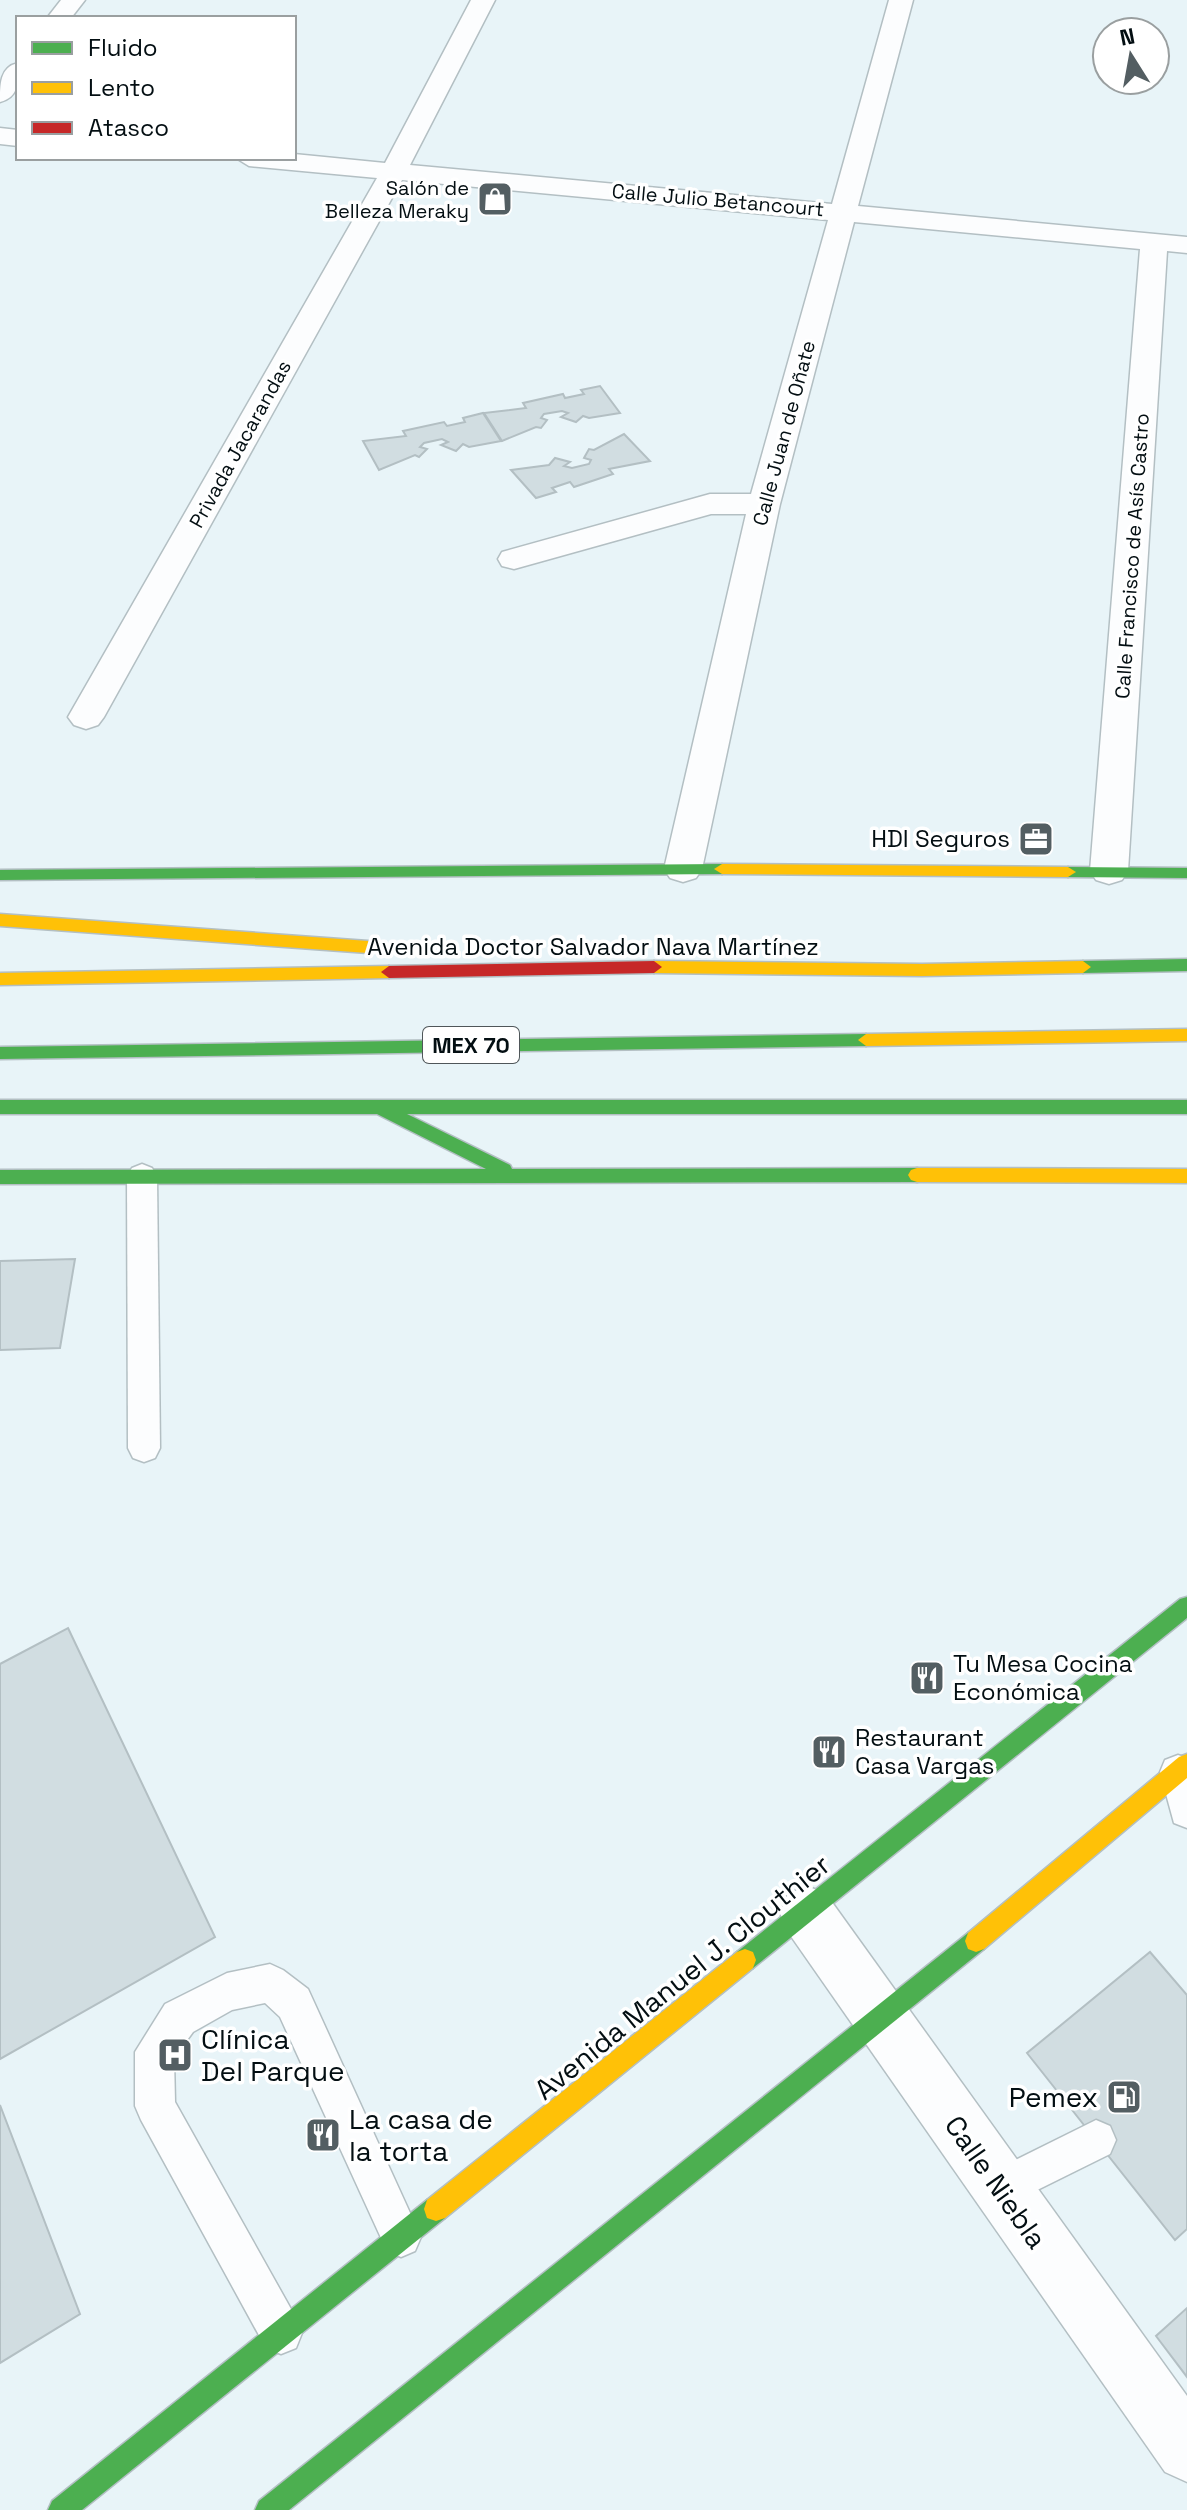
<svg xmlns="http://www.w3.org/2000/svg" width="1187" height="2510" viewBox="0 0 1187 2510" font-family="'Space Grotesk',sans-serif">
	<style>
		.building { fill: #d1dde1; stroke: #b3bfc3; stroke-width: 2 }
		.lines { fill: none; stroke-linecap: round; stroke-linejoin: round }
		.lane-casing { stroke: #b3bfc3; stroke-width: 3 }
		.street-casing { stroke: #b3bfc3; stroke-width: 3 }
		.fast-casing { stroke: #b3bfc3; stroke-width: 3 }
		.slow-casing { stroke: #b3bfc3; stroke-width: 3 }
		.jam-casing { stroke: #b3bfc3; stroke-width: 3 }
		.lane { fill: #fcfdfe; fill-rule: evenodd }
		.street { fill: #fcfdfe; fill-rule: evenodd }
		.fast { fill: #4caf50; fill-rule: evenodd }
		.slow { fill: #ffc107; fill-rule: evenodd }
		.jam { fill: #c62828; fill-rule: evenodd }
		.labels { text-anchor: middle; stroke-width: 7; stroke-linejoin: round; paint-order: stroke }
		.far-poi-label { font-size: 20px; fill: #030e12; stroke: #fff; text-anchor: end }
		.far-street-label { font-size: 20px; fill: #030e12; stroke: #fff }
		.shield { fill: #fff; stroke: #4f5659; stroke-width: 2 }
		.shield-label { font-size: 22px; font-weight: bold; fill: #030e12 }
		.poi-label { font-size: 24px; fill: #030e12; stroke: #fff; text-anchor: start }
		.street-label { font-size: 24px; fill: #030e12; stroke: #fff }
		.near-street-label { font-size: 28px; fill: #030e12; stroke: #fff }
		.near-poi-label { font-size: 28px; fill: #030e12; stroke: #fff; text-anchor: start }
	</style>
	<rect width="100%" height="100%" fill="#e8f4f8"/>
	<g class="building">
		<path d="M600 386 620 413 589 418 583 416 576 422 561 417 568 413 562 411 544 414 541 418 547 420 541 428 536 427 502 441 484 413 526 408 523 403 563 394 565 398 584 394 581 390Z"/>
		<path d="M483 413 501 441 469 447 463 444 456 451 441 445 448 442 442 439 424 443 420 447 427 449 419 457 415 455 379 470 363 441 406 436 403 431 444 422 447 426 465 422 463 418Z"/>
		<path d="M624 434 650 461 609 469 613 474 574 487 570 482 552 488 556 492 536 498 511 470 549 465 555 458 570 462 564 466 572 468 589 464 591 460 584 458 589 449 594 450Z"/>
		<path d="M75 1259 60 1348 0 1350V1261Z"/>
		<path d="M68 1628 215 1937 0 2059V1664Z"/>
		<path d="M1150 1952 1187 1995V2229L1175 2240 1027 2053Z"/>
		<path d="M0 2105 80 2314 0 2363Z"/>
		<path d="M1187 2308V2377L1156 2336Z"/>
	</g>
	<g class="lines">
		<defs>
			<g id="lane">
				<path d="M142 1164 152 1168 157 1176 160 1448 155 1458 144 1462 133 1458 128 1448 127 1176 132 1168Z"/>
				<path d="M1178 1755 1187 1758V1828L1174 1823 1160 1772 1165 1760Z"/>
				<path d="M270 1964 283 1970 308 1989 421 2237 415 2251 401 2257 387 2251 280 2017 265 2003 232 2010 193 2032 174 2058 175 2102 296 2318 302 2333 296 2348 281 2354 266 2348 141 2120 135 2106V2052L165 2004 227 1973Z"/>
				<path d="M1096 2120 1110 2126 1116 2140 1110 2154 1001 2208 987 2202 981 2188 987 2174Z"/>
			</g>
			<g id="street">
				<path d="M61 0H85L71 18H47Z"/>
				<path d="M471 0H495L410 165 832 204 889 0H913L858 206 1187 237V253L1167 251 1128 871 1122 880 1109 884 1096 880 1090 871 1140 249 854 222 780 504 702 869 696 878 683 882 670 878 664 869 746 514H711L514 569 502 566 498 559 502 552 710 494H751L828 220 402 180 104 717 98 725 86 729 74 725 68 717 377 178 249 166 236 158H294V154L385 163Z"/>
				<path d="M18 63C18 80 20 97 0 102 0 84 0 67 18 63Z"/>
				<path d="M0 128 18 130V146L0 144Z"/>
				<path d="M807 1886 826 1894 1187 2396V2482L1165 2472 788 1932 780 1913 788 1894Z"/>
			</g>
			<g id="fast">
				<path d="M722 864 730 869 722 874 0 880V870Z"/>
				<path d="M1068 867 1187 868V878L1068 877 1060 872Z"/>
				<path d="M1187 959V971L1083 973 1075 967 1083 961Z"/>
				<path d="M866 1034 874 1040 866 1046 0 1059V1047Z"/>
				<path d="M0 1100H1187V1114H407L510 1165 512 1169 917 1168 923 1170 926 1175 923 1180 917 1182 0 1184V1170L486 1169 377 1114H0Z"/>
				<path d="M1187 1597V1618L753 1968 745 1971 737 1968 734 1960 737 1952 1180 1599Z"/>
				<path d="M976 1930 984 1933 987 1941 984 1949 289 2510H255L259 2501 968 1933Z"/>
				<path d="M436 2197 445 2200 448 2209 445 2218 82 2510H48L52 2501 427 2200Z"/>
			</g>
			<g id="slow">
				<path d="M722 864 1068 867 1076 872 1068 877 722 874 714 869Z"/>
				<path d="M0 914 368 941 376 947 368 953 0 926Z"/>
				<path d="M654 961 922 964 1083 961 1091 967 1083 973 922 976 654 973 646 967Z"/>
				<path d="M389 966 397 972 389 978 0 985V973Z"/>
				<path d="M1187 1029V1041L866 1046 858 1040 866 1034Z"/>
				<path d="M917 1168 1187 1169V1183L917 1182 911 1180 908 1175 911 1170Z"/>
				<path d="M1187 1754V1778L984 1949 976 1952 968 1949 965 1941 968 1933 1179 1757Z"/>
				<path d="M745 1949 753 1952 756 1960 753 1968 445 2218 436 2221 427 2218 424 2209 427 2200 737 1952Z"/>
			</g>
			<path id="jam" d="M654 961 662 967 654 973 389 978 381 972 389 966Z"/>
		</defs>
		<use href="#lane" class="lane-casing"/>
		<use href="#street" class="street-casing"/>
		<use href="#fast" class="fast-casing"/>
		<use href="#slow" class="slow-casing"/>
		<use href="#jam" class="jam-casing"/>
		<use href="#lane" class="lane"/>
		<use href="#street" class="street"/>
		<use href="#fast" class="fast"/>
		<use href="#slow" class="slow"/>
		<use href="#jam" class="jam"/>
	</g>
	<defs>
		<symbol id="shop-square" viewBox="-11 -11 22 22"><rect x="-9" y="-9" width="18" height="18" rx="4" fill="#535e62" stroke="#fff"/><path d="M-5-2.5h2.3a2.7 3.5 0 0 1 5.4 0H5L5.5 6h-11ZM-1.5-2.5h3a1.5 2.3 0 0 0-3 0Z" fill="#fff"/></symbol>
		<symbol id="office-square" viewBox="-11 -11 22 22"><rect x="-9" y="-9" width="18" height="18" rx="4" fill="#535e62" stroke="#fff"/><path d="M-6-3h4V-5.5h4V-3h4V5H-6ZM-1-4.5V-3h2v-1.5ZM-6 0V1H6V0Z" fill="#fff"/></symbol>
		<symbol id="restaurant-square" viewBox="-11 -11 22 22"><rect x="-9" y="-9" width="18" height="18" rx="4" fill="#535e62" stroke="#fff"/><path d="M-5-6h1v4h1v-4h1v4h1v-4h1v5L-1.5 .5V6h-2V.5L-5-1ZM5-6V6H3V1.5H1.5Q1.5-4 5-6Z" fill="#fff"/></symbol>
		<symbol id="hospital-square" viewBox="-11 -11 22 22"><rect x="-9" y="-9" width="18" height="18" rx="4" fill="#535e62" stroke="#fff"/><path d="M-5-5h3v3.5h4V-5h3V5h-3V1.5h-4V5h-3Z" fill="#fff"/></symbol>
		<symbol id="fuel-square" viewBox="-11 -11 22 22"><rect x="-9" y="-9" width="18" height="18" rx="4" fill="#535e62" stroke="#fff"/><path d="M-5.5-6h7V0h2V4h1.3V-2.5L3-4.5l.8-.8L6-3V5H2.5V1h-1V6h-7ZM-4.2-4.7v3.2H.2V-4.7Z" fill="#fff"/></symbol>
	</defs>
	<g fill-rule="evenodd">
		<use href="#shop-square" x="475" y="179" width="40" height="40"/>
		<use href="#office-square" x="1016" y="819" width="40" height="40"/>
		<use href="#restaurant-square" x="907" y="1658" width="40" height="40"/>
		<use href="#restaurant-square" x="809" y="1732" width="40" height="40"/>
		<use href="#hospital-square" x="155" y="2035" width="40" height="40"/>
		<use href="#fuel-square" x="1104" y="2077" width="40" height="40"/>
		<use href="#restaurant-square" x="303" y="2115" width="40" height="40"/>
	</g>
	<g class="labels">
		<g class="far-poi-label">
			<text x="469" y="195">Salón de<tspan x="469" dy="23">Belleza Meraky</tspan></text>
		</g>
		<g class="far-street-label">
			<text transform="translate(718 200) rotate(5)" y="7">Calle Julio Betancourt</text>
			<text transform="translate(784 433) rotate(-75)" y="7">Calle Juan de Oñate</text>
			<text transform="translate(240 444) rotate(-61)" y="7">Privada Jacarandas</text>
			<text transform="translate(1132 556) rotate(-86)" y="7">Calle Francisco de Asís Castro</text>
		</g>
		<rect class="shield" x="423" y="1027" width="96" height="36" rx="6"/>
		<g class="shield-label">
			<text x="471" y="1053">MEX 70</text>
		</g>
		<g class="poi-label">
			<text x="1010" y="847" text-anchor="end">HDI Seguros</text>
			<text x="953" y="1672">Tu Mesa Cocina<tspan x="953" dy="28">Económica</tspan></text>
			<text x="855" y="1746">Restaurant<tspan x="855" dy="28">Casa Vargas</tspan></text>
		</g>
		<g class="street-label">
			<text x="593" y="955">Avenida Doctor Salvador Nava Martínez</text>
		</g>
		<g class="near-street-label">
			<text transform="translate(682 1977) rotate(-39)" y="10">Avenida Manuel J. Clouthier</text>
			<text transform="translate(996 2182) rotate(55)" y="10">Calle Niebla</text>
		</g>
		<g class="near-poi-label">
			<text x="201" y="2049">Clínica<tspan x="201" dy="32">Del Parque</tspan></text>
			<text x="1098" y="2107" text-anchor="end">Pemex</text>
			<text x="349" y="2129">La casa de<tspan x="349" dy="32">la torta</tspan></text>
		</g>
	</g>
	<rect x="16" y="16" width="280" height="144" fill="#ffffff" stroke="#9a9fa0" stroke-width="2"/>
	<rect x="32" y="42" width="40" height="12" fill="#4caf50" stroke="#9a9fa0" stroke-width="2"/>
	<text x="88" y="56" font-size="24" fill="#030e12">Fluido</text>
	<rect x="32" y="82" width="40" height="12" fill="#ffc107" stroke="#9a9fa0" stroke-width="2"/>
	<text x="88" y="96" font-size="24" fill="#030e12">Lento</text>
	<rect x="32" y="122" width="40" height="12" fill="#c62828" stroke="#9a9fa0" stroke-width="2"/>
	<text x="88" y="136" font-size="24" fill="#030e12">Atasco</text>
	<g transform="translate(1131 56) rotate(349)"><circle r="38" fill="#ffffff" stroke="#9a9fa0" stroke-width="2"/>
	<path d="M0-6L14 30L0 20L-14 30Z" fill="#535e62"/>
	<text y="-12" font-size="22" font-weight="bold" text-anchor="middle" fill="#030e12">N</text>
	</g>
</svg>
